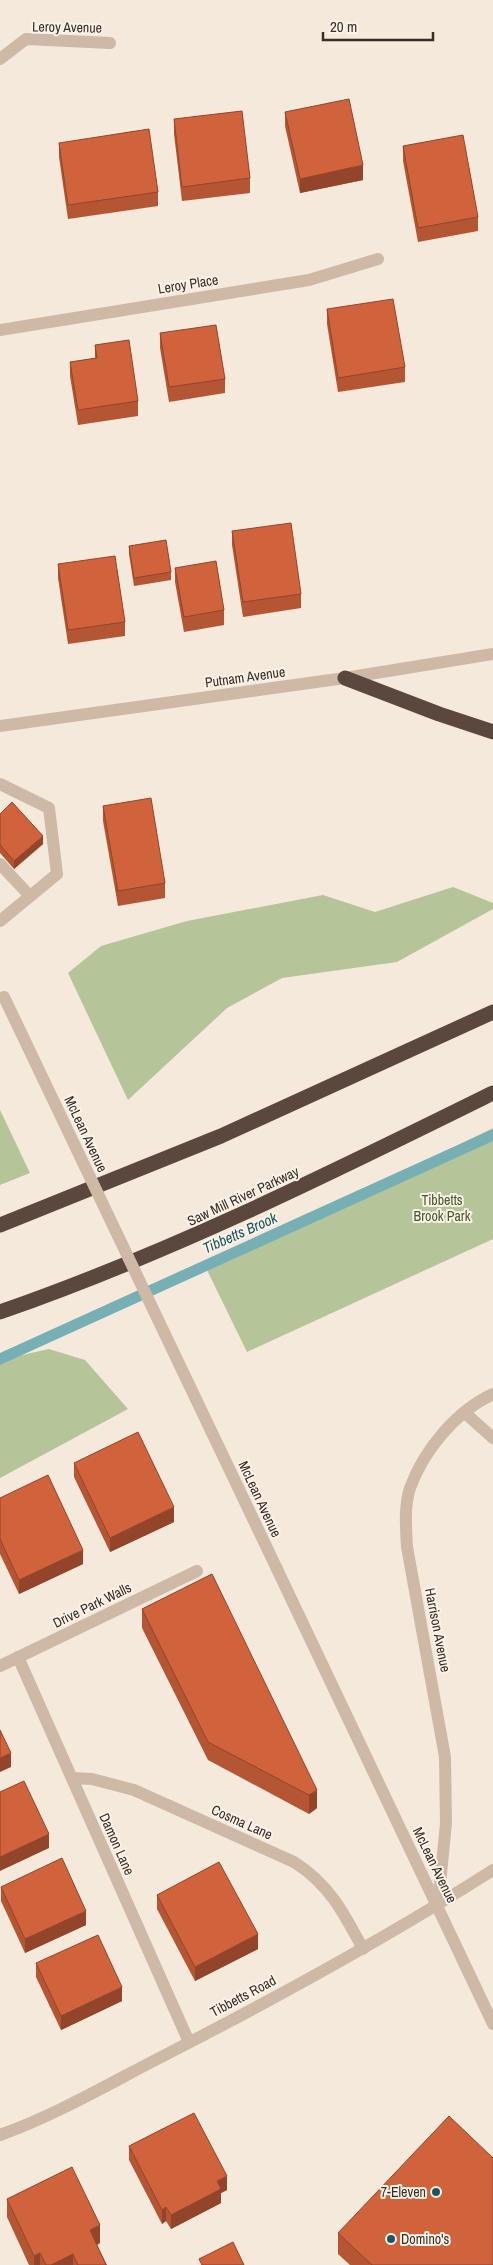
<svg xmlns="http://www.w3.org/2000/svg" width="493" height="2265" viewBox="0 0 493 2265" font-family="'Archivo Narrow',sans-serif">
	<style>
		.green { fill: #b5c599 }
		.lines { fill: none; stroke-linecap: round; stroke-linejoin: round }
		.stream { stroke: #77b0b4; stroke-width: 11 }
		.service { stroke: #ceb9a6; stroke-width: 12 }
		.minor { stroke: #ceb9a6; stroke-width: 12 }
		.tertiary { stroke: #ceb9a6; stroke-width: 12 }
		.motorway { stroke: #5b473d; stroke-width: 15 }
		.tertiary-bridge { stroke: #ceb9a6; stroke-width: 12 }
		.wall { fill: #b45534 }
		.shaded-wall { fill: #92452a }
		.building { fill: #d1633c; stroke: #92452a }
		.poi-dot { fill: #19585e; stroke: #fbf3e8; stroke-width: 2 }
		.labels { text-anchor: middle; stroke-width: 4; stroke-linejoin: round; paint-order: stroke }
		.street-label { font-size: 14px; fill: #392d27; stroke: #fbf3e8 }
		.park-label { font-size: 14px; fill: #475929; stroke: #fbf3e8 }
		.poi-label { font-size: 14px; fill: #392d27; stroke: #fbf3e8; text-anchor: end }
		.water-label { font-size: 15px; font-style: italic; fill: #19585e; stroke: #fbf3e8 }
	</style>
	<rect width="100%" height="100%" fill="#f4e9db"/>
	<g class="green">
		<path d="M453 887 493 903V909L397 962 282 978 227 1008 128 1100 68 973 101 946 187 921 323 895 375 912Z"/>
		<path d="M0 1110 30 1173 0 1185Z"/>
		<path d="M493 1128V1239L247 1352 206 1268Z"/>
		<path d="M49 1349 85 1360 128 1409 0 1478V1360Z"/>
	</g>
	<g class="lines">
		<path class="stream" d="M0 1359 493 1135"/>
		<g class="service">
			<path d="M0 864 30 896"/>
			<path d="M0 921 57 874 49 808 0 784"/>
			<path d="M465 1413 493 1438"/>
		</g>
		<g class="minor">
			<path d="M0 59 26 39 110 43"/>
			<path d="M0 330 309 280 378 259"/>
			<path d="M345 678 493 654"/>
			<path d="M18 1657 189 2042"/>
			<path d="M0 1666 197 1571"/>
			<path d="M72 1778 92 1779 134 1790 294 1862C329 1884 344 1913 363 1949"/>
			<path d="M438 1905 446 1823 445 1757 407 1547C406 1528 404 1507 410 1488 424 1450 456 1411 493 1394"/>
			<path d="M0 2135C58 2114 112 2082 167 2054 278 1997 388 1937 493 1870"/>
		</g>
		<g class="tertiary">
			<path d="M0 726 345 678"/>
			<path d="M277 1569 493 2024"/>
		</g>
		<g class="motorway">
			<path d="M345 678 439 714 493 732"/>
			<path d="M0 1225 221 1136 493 1012"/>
			<path d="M0 1312C170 1253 331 1173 493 1093"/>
		</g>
		<path class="tertiary-bridge" d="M4 997 277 1569"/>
	</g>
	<g class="wall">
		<path d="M285 112 363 180 300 193 285 126Z"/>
		<path d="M174 119 250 178V193L182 201 174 134Z"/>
		<path d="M59 143 158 192V206L68 219 59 157Z"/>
		<path d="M403 146 478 217V231L418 242 403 161Z"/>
		<path d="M327 309 405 367V382L338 392 327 324Z"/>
		<path d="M160 333 225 379V393L169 402 160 348Z"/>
		<path d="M95 345 138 401V416L78 425 70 376V362L95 358Z"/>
		<path d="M232 531 301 594V608L243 617 232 545Z"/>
		<path d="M129 546 171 572V580L134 586 129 554Z"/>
		<path d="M58 564 125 622V636L68 644 58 578Z"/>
		<path d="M175 568 224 610V625L184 632 175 582Z"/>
		<path d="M103 806 165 883V898L118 906 103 821Z"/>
		<path d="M0 814 43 844 14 869 0 853Z"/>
		<path d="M74 1463 174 1522 110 1552 74 1477Z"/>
		<path d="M0 1498 83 1564 19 1594 0 1554Z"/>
		<path d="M212 1574 317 1808 309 1814 208 1760 142 1628V1609Z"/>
		<path d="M1 1887 86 1925 25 1953 1 1901Z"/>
		<path d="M157 1895 258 1949 195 1981 157 1909Z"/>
		<path d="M36 1963 122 2001 61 2030 36 1977Z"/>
		<path d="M129 2146 227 2190 221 2193V2203L171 2229 166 2221 162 2224 129 2160Z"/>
		<path d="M7 2199 100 2243 97 2245 107 2265H29L7 2217Z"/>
		<path d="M338 2233 493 2265H350L338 2254Z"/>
	</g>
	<g class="shaded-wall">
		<path d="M363 165V180L300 193V179Z"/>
		<path d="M43 836V844L14 869V861Z"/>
		<path d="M174 1507V1522L110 1552V1538Z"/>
		<path d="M83 1550V1564L19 1594V1580Z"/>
		<path d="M11 1753V1767L0 1772V1758Z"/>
		<path d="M317 1790V1808L309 1814V1795Z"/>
		<path d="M49 1834V1848L0 1871V1857Z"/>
		<path d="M86 1911V1925L25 1953V1939Z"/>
		<path d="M258 1934V1949L195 1981V1967Z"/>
		<path d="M122 1987V2001L61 2030V2016Z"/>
		<path d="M227 2176V2190L221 2193V2203L171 2229V2215L217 2181Z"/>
		<path d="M166 2207V2221L162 2224V2210Z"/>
		<path d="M100 2225V2243L90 2248V2230Z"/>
		<path d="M40 2253V2265H34V2256Z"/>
		<path d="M73 2254V2265H51Z"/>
	</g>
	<g class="building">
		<path d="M349 99 363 165 300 179 285 112Z"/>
		<path d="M242 111 250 178 182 187 174 119Z"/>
		<path d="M149 129 158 192 68 205 59 143Z"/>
		<path d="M463 135 478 217 418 228 403 146Z"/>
		<path d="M393 299 405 367 338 378 327 309Z"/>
		<path d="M216 325 225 379 169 387 160 333Z"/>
		<path d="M129 340 138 401 78 410 70 362 97 358 95 345Z"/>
		<path d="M291 523 301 594 243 602 232 531Z"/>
		<path d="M166 540 171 572 134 578 129 546Z"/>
		<path d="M115 556 125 622 68 630 58 564Z"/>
		<path d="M216 561 224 610 184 617 175 568Z"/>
		<path d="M151 798 165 883 118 891 103 806Z"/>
		<path d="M12 802 43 836 14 861 0 845V814Z"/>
		<path d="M138 1432 174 1507 110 1538 74 1463Z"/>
		<path d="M48 1475 83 1550 19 1580 0 1539V1498Z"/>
		<path d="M212 1574 317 1790 309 1795 208 1742 142 1609Z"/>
		<path d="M0 1730 11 1753 0 1758Z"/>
		<path d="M24 1781 49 1834 0 1857V1792Z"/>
		<path d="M62 1858 86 1911 25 1939 1 1887Z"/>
		<path d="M219 1862 258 1934 195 1967 157 1895Z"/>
		<path d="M98 1935 122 1987 61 2016 36 1963Z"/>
		<path d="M194 2113 227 2176 217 2181 221 2189 171 2215 166 2207 162 2210 129 2146Z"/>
		<path d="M449 2116 493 2158V2265H372L338 2233Z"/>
		<path d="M72 2167 100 2225 90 2230 106 2265H78L73 2254 51 2265H46L40 2253 34 2256 7 2199Z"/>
		<path d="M233 2242 244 2265H202L199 2259Z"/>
	</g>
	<g class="poi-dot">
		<circle cx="436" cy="2192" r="5"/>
		<circle cx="391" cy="2239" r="5"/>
	</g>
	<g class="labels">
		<g class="street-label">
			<text transform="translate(67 27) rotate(1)" y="5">Leroy Avenue</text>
			<text transform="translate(188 284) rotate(-9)" y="5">Leroy Place</text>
			<text transform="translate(245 677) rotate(-8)" y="5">Putnam Avenue</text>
			<text transform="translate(86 1134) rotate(65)" y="5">McLean Avenue</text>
			<text transform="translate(243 1196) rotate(-25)" y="5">Saw Mill River Parkway</text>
			<text transform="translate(260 1499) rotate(65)" y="5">McLean Avenue</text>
			<text transform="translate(92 1605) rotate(-26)" y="5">Drive Park Walls</text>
			<text transform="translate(438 1630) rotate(79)" y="5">Harrison Avenue</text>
			<text transform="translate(242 1822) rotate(24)" y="5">Cosma Lane</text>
			<text transform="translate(117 1844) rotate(66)" y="5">Damon Lane</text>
			<text transform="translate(435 1865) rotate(64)" y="5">McLean Avenue</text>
			<text transform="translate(243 1996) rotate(-28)" y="5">Tibbetts Road</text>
		</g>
		<g class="park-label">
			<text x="442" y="1205">Tibbetts<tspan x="442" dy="16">Brook Park</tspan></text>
		</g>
		<g class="poi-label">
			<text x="426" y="2197">7-Eleven</text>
			<text x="401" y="2244" text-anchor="start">Domino's</text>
		</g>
		<g class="water-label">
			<text transform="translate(240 1233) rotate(-24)" y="5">Tibbetts Brook</text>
		</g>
	</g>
	<path d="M323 32v8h110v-8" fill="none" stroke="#392d27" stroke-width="2.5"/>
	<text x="330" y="32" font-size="15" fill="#392d27" stroke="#fbf3e8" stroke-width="4" paint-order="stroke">20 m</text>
</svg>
